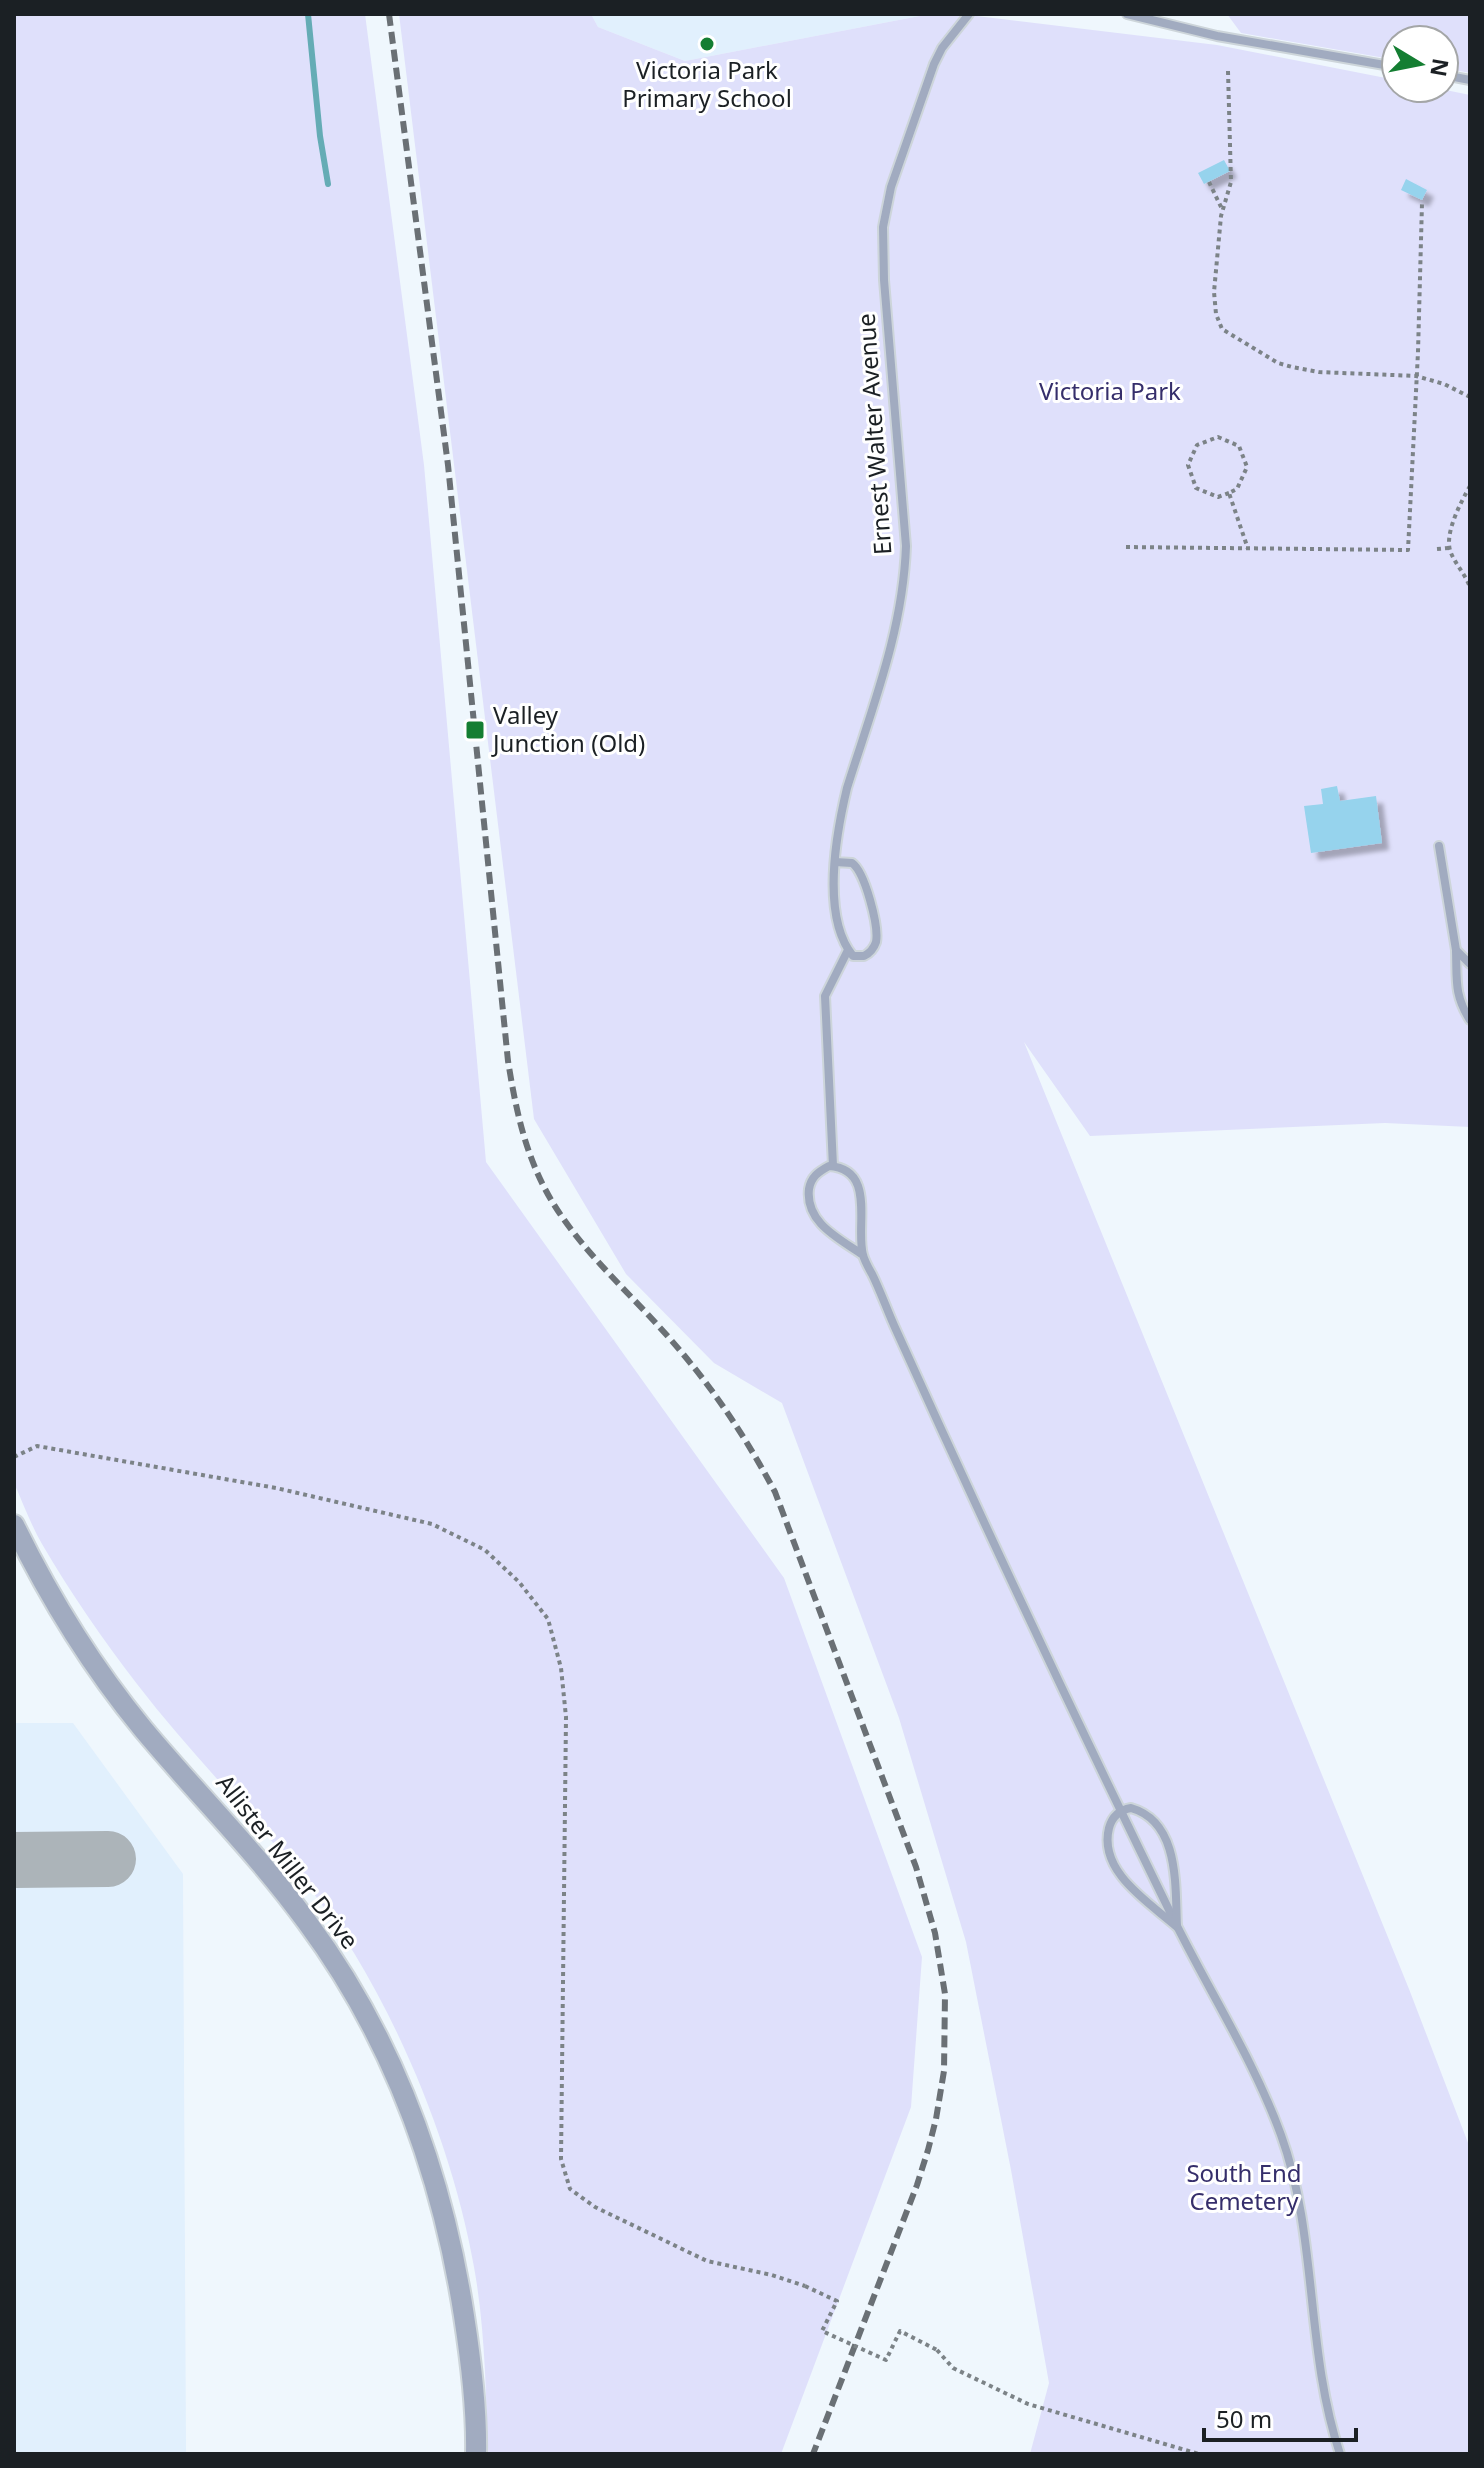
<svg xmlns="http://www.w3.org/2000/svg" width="1484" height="2468" viewBox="0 0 1484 2468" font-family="'Noto Sans',sans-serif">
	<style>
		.built { fill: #e1f0fd }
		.green { fill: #dfe0fb }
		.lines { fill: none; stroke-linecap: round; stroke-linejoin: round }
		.stream { stroke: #65acb5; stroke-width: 6 }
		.taxiway { stroke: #acb4b9; stroke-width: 56 }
		.building { fill: #96d3ed; filter: url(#shadow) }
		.service-casing { stroke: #cdd5da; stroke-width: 12 }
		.tertiary-casing { stroke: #cdd5da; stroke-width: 24 }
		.path { stroke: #7c8387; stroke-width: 4; stroke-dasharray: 4 4; stroke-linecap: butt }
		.service { stroke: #a1abc0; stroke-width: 8 }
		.tertiary { stroke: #a1abc0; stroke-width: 20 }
		.rail { stroke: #6a7075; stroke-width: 6; stroke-dasharray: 12 6; stroke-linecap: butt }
		.path-bridge { stroke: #7c8387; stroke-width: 4; stroke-dasharray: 4 4; stroke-linecap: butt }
		.poi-dot { fill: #147e32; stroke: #fff; stroke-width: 3 }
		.labels { text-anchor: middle; stroke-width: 6; stroke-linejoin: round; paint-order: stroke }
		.poi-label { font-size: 24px; fill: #1b2024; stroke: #fff }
		.park-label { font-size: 24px; fill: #352e6b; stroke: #fff }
		.street-label { font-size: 24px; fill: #1b2024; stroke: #fff }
	</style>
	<defs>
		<filter id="shadow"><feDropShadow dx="7" dy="7" stdDeviation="2" flood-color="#0004"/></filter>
	</defs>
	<rect width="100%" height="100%" fill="#eff7fd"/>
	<g class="built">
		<path d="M591 14H930L685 61 598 27Z"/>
		<path d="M14 1723H73L183 1874 186 2454H14Z"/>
	</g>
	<g class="green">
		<path d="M14 14H365L424 465 486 1162 784 1578 922 1957 911 2107 781 2454H488C486 2392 485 2328 474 2267 451 2137 387 1986 305 1882 252 1814 190 1753 137 1684 103 1640 70 1592 42 1544 31 1525 23 1503 14 1483Z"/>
		<path d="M399 14H591L598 27 685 61 930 14H960L1217 45 1396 80V88H1436L1470 95V1127L1385 1123 1090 1136 1024 1042 1409 1989 1470 2148V2454H1030L1049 2383 1011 2170 966 1942 899 1718 782 1403 714 1363 626 1274 534 1119Z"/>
		<path d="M1227 14H1470V73L1444 68V40H1396V60L1241 33Z"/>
	</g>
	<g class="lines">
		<path class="stream" d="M308 14 320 136 328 184"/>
		<path class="taxiway" d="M14 1860 108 1859"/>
	</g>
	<g class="building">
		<path d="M1224 160 1230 171 1204 184 1198 173Z"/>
		<path d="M1406 179 1427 190 1422 200 1401 190Z"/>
		<path d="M1337 786 1340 801 1376 796 1382 843 1311 853 1304 806 1323 804 1321 789Z"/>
	</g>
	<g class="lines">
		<defs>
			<g id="service">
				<path d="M1127 14 1217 36 1396 67"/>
				<path d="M1444 75 1470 80"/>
				<path d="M1439 846 1456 950 1470 964"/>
				<path d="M835 862 852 863C865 872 879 926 876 942 874 948 870 953 864 956H853C821 917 836 834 847 788 872 708 903 631 906 546L884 280 883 227 891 187 934 64 942 48 969 14"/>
				<path d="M1456 951C1457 980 1454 995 1470 1020"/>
				<path d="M833 1166 825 996 848 950"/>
				<path d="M863 1255C840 1239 805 1223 809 1189 811 1177 818 1172 829 1166 877 1169 855 1227 863 1255 865 1262 868 1267 872 1274 881 1292 888 1313 897 1332 985 1527 1077 1722 1171 1914 1207 1988 1253 2058 1281 2135 1318 2237 1305 2349 1340 2454"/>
				<path d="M1131 1808C1180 1822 1175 1886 1177 1927 1150 1903 1098 1872 1109 1828 1112 1817 1119 1810 1131 1808Z"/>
			</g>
			<path id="tertiary" d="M14 1525C49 1597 92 1667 143 1729 197 1794 257 1853 307 1922 393 2038 442 2174 464 2316 471 2361 477 2408 476 2454"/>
		</defs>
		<use href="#service" class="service-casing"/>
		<use href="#tertiary" class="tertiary-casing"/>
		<g class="path">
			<path d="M1228 71 1231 182 1221 216 1214 292 1216 314 1222 329 1278 363 1292 367 1319 372 1416 376 1444 384 1470 397"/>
			<path d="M1209 182 1222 209"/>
			<path d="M1470 486C1461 502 1443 535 1451 553 1456 565 1465 574 1470 587"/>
			<path d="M1229 493 1218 497 1196 488 1188 465 1197 445 1218 437 1239 446 1247 467 1237 489 1229 493 1248 549"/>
			<path d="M1126 547 1408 550 1418 352 1422 203"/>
			<path d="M1437 549 1449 548"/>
			<path d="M14 1457 37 1446 276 1488 432 1524 485 1550 519 1582 548 1619 561 1668 566 1717 561 2159 570 2189 595 2207 707 2261 772 2275 805 2286"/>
			<path d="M937 2350 953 2368 1028 2404 1199 2454"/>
		</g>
		<use href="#service" class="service"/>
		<use href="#tertiary" class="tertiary"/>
		<path class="rail" d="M389 14 448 465 508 1061C515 1104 523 1145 543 1185 571 1241 622 1285 663 1331 709 1382 743 1432 775 1492L916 1867 935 1933 945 1994 944 2071 936 2119 928 2150 917 2185 813 2454"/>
		<path class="path-bridge" d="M805 2286 837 2301 822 2331 886 2360 900 2331 937 2350"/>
	</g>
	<g class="poi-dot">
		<circle cx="707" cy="44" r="8"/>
		<rect x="465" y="720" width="20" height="20" rx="4"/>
	</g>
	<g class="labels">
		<g class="poi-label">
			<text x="707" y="79">Victoria Park<tspan x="707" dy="28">Primary School</tspan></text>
			<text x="493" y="724" text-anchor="start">Valley<tspan x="493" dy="28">Junction (Old)</tspan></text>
		</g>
		<g class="park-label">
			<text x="1110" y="400">Victoria Park</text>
			<text x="1244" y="2182">South End<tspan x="1244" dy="28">Cemetery</tspan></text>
		</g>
		<g class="street-label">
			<text transform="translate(875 434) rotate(-94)" y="8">Ernest Walter Avenue</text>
			<text transform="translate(287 1862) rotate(52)" y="8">Allister Miller Drive</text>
		</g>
	</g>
	<rect width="1484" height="2468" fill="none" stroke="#1b2024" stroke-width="32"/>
	<g transform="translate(1420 64) rotate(100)"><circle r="38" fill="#ffffff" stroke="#a4a6a7" stroke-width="2"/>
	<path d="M0-6L14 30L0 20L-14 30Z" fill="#147e32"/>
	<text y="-12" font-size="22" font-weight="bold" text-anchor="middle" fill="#1b2024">N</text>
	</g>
	<path d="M1204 2428v12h152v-12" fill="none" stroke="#1b2024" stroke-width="4"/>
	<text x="1216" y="2428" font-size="24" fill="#1b2024" stroke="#ffffff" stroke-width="6" paint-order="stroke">50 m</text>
</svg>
